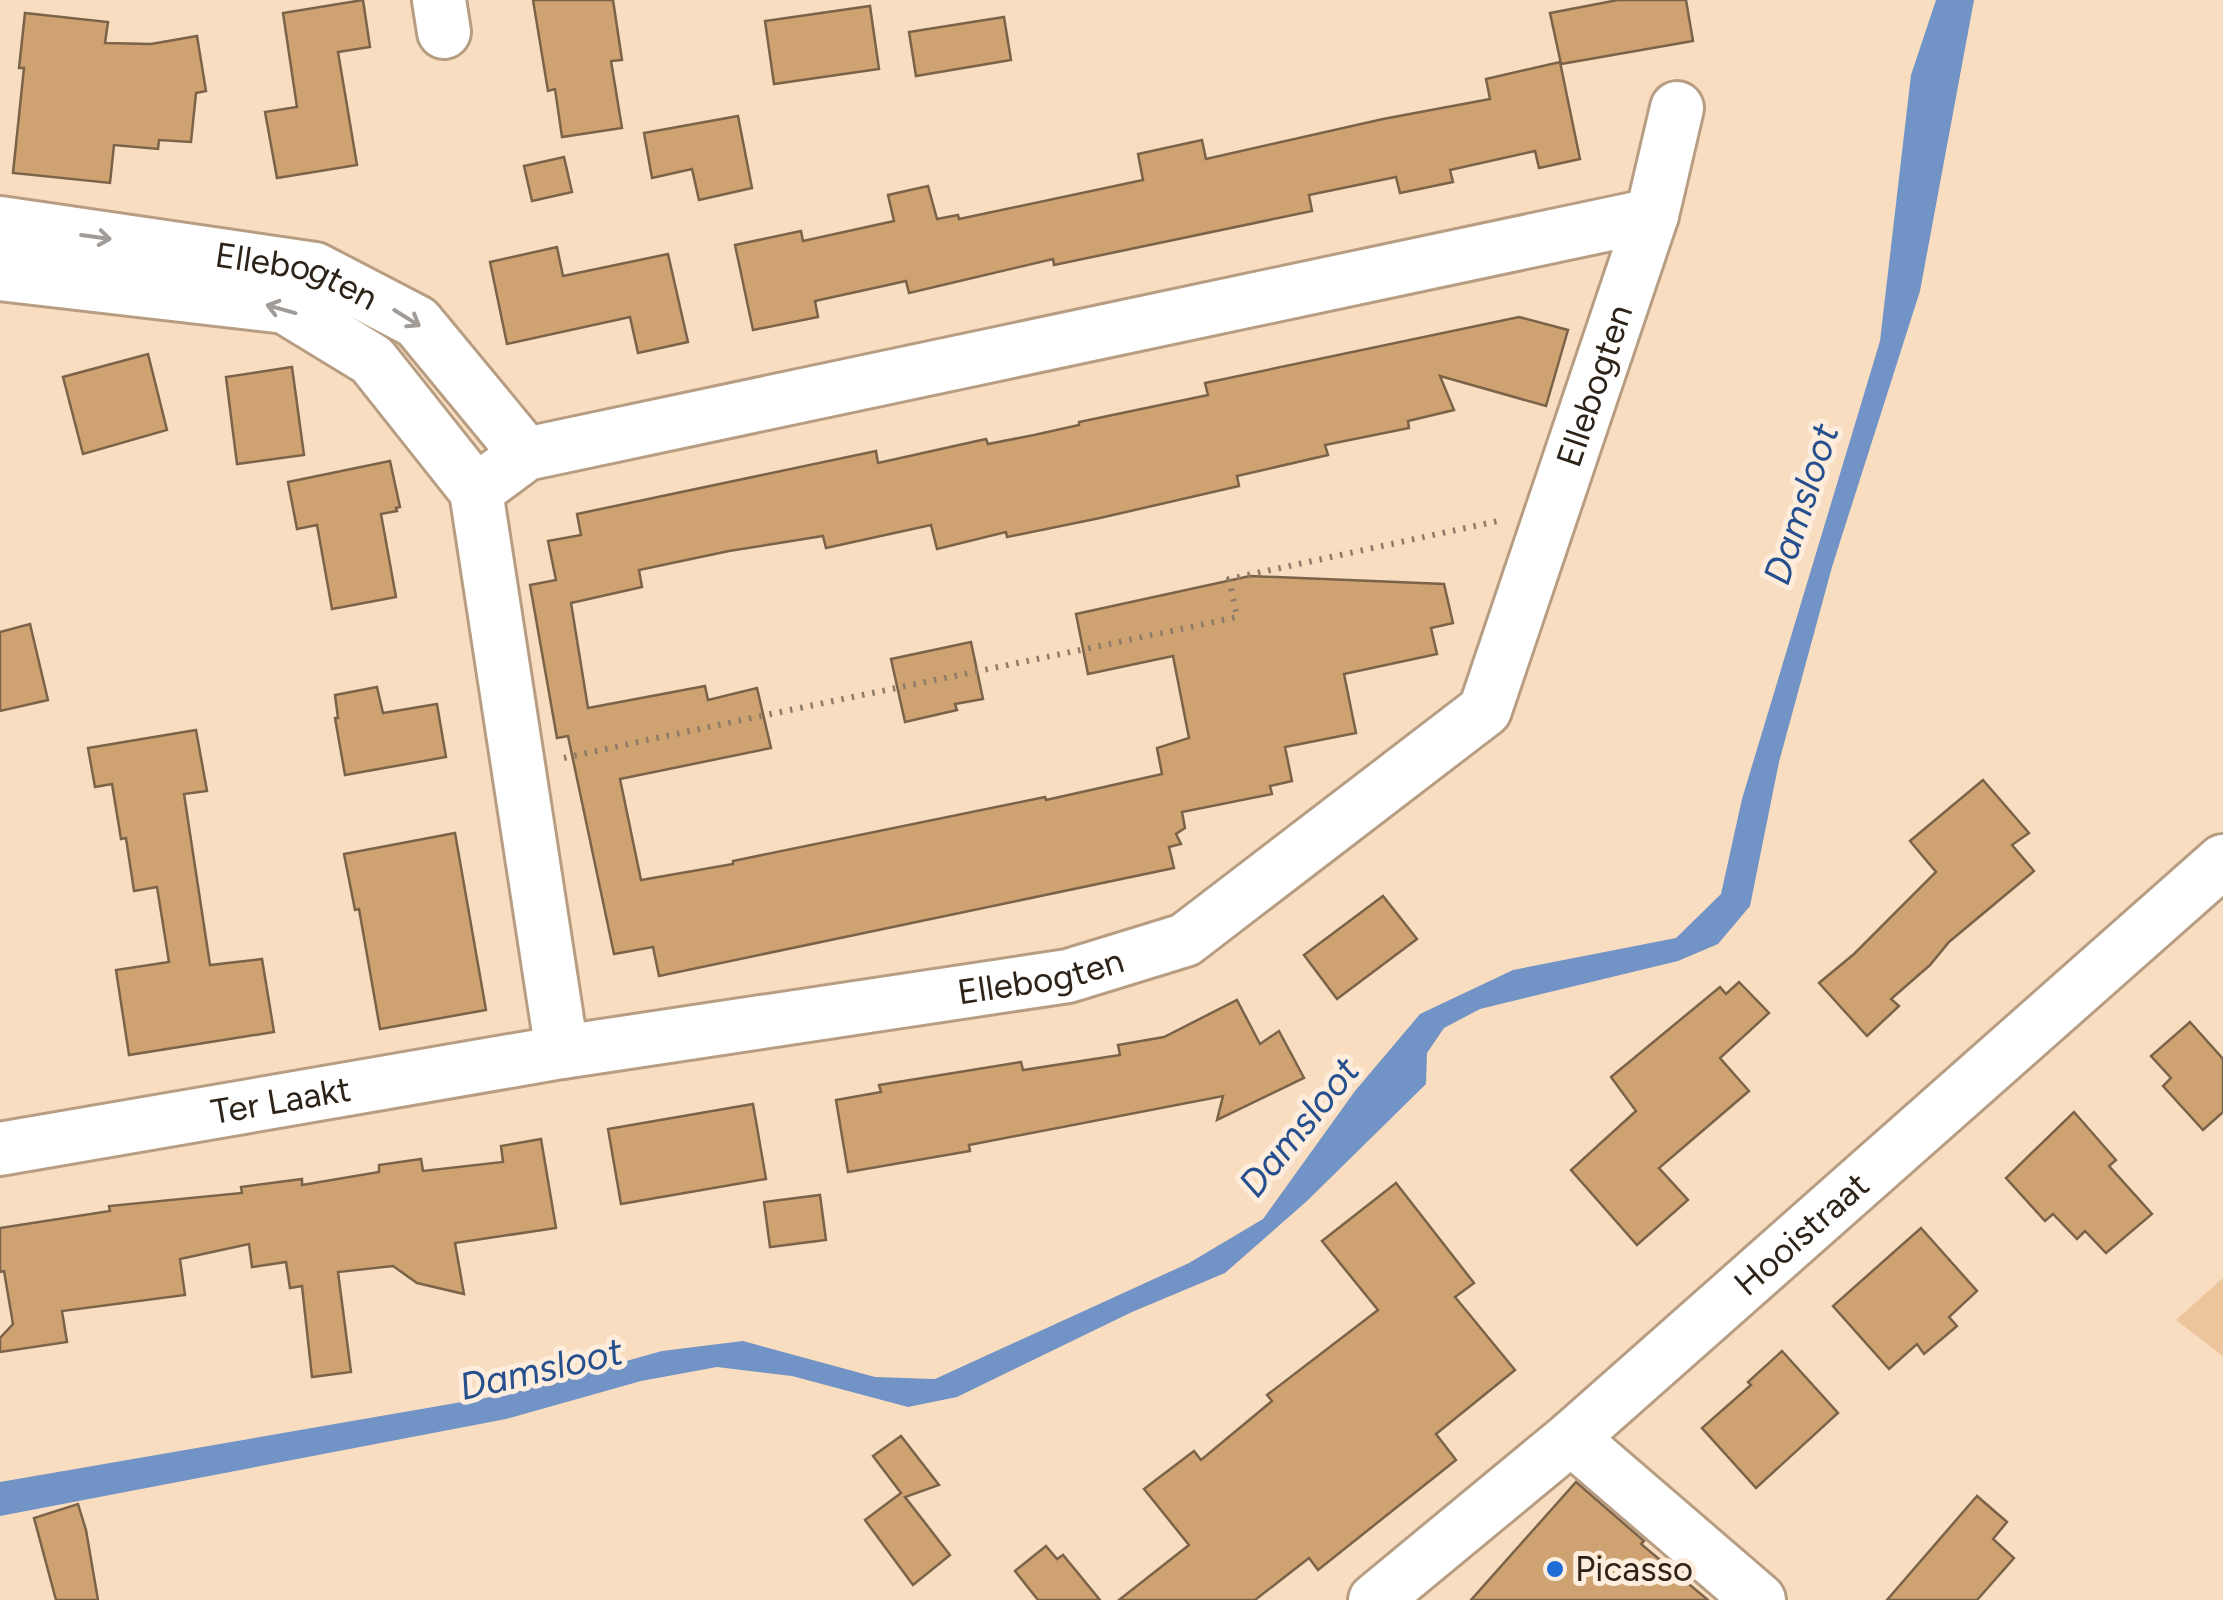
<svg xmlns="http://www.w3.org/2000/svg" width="2223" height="1600" viewBox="0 0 2223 1600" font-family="Figtree,sans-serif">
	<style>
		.green { fill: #ecc59d }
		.water { fill: #7293c5 }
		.building { fill: #cfa272; stroke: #7b6349; stroke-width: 2.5 }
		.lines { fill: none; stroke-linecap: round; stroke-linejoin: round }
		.street-casing { stroke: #b79d82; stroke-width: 58 }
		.path { stroke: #8e7b68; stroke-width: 6; stroke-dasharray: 2.5 8; stroke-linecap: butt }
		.street { stroke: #fff; stroke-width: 52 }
		.oneway { stroke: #a19c98 }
		.poi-dot { fill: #1e6cd6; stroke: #feeddc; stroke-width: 4 }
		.labels { text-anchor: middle; stroke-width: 10; stroke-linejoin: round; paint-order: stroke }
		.street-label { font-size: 35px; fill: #2e2319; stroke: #feeddc }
		.poi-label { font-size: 35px; fill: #2e2319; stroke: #feeddc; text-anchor: start }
		.water-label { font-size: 38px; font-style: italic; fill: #254f8d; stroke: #feeddc }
	</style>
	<rect width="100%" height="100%" fill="#f9ddc1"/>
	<path class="green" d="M2223 1278V1356L2176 1320Z"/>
	<path class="water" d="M1936 0H1974L1920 291 1832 567 1779 762 1750 906 1718 944 1678 961 1480 1009 1444 1028 1427 1053 1426 1084 1307 1201 1225 1273 1132 1312 957 1397 908 1407 792 1376 717 1367 641 1381 506 1419 0 1516V1482L508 1394 662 1351 743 1341 875 1377 935 1379 1189 1263 1263 1219 1355 1091 1420 1014 1513 970 1676 938 1721 894 1742 799 1880 341 1911 75Z"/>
	<g class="building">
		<path d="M363 0 370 47 338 52 357 165 277 178 265 112 297 107 283 13Z"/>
		<path d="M533 0H613L622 60 611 61 622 128 562 137 555 89 548 91Z"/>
		<path d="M1618 0H1686L1693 41 1561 64 1550 13Z"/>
		<path d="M870 6 879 69 774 84 765 21Z"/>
		<path d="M25 13 108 22 105 43 151 44 197 36 206 91 196 93 191 142 159 140 158 149 114 145 110 183 13 173 24 68H19Z"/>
		<path d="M1004 17 1011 60 916 76 909 32Z"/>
		<path d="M1560 62 1580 159 1539 168 1535 151 1450 170 1453 182 1400 193 1396 177 1309 195 1312 211 1054 265 1053 259 909 293 906 281 815 301 818 317 753 330 735 245 801 231 803 241 894 221 888 195 928 186 937 219 958 215 959 219 1143 180 1138 154 1202 140 1206 159 1383 119 1490 99 1486 79Z"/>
		<path d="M738 116 752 188 699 200 692 169 652 178 644 133Z"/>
		<path d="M564 157 572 192 532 201 524 166Z"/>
		<path d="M557 247 563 276 668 254 688 342 638 353 630 317 507 344 490 262Z"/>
		<path d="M1519 317 1568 330 1546 406 1440 376 1454 410 1408 421 1409 428 1325 445 1328 455 1237 476 1239 486 1100 518 1007 537 1006 532 937 549 931 525 826 548 823 536 729 551 639 570 642 587 571 603 588 708 705 686 708 700 757 688 771 748 620 779 641 880 733 864V861L1045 797 1046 800 1162 774 1157 748 1189 738 1173 656 1088 674 1076 614 1250 576 1444 584 1453 623 1431 628 1437 654 1344 674 1356 733 1285 747 1292 781 1270 786 1272 794 1182 812 1185 828 1176 834 1181 844 1169 847 1174 868 659 976 653 947 614 954 568 736 557 738 530 585 556 580 548 541 581 535 577 514 876 451 878 463 986 439 988 444 1034 435 1079 425V422L1208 395 1205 383Z"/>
		<path d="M148 354 167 430 83 454 63 377Z"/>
		<path d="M292 367 304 455 237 464 226 377Z"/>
		<path d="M390 461 400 507 396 508 397 511 381 514 396 597 332 609 317 525 297 529 288 482Z"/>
		<path d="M30 624 48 700 0 711V632Z"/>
		<path d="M971 642 983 699 955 704 957 710 905 722 891 659Z"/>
		<path d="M377 687 383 713 437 704 446 757 345 775 335 718H338L335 695Z"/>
		<path d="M196 730 207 791 184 794 210 965 262 959 274 1032 129 1055 116 970 169 962 157 887 134 891 126 838 121 839 112 784 95 787 88 748Z"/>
		<path d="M1983 780 2029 833 2012 845 2034 871 1949 942 1930 965 1891 999 1899 1006 1867 1036 1819 983 1854 954 1936 872 1910 841Z"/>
		<path d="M455 833 486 1010 380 1029 359 909 355 910 344 854Z"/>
		<path d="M1383 896 1417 939 1337 999 1304 955Z"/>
		<path d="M1739 982 1769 1013 1720 1058 1749 1091 1659 1168 1688 1200 1637 1245 1571 1170 1636 1111 1611 1077 1720 987 1726 994Z"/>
		<path d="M1237 1000 1260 1044 1279 1031 1304 1078 1217 1120 1223 1096 969 1145 970 1151 848 1172 836 1100 881 1092 879 1085 1021 1062 1023 1070 1120 1055 1118 1045 1164 1037Z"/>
		<path d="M2190 1022 2223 1059V1112L2203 1130 2163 1086 2171 1078 2151 1056Z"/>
		<path d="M753 1104 766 1179 621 1204 608 1129Z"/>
		<path d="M2074 1112 2116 1160 2109 1166 2152 1214 2106 1253 2085 1231 2077 1239 2053 1214 2045 1221 2006 1178Z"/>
		<path d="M541 1139 556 1228 455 1243 464 1294 417 1283 393 1266 338 1272 351 1372 312 1377 302 1286 290 1288 286 1262 252 1267 249 1244 180 1259 185 1295 62 1311 67 1342 0 1352V1338L13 1324 4 1271 0 1272V1228L110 1211 109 1206 242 1193 241 1187 302 1179V1185L379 1172V1165L421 1159 423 1171 503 1162 501 1146Z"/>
		<path d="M1396 1183 1474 1283 1455 1297 1515 1370 1436 1434 1456 1460 1318 1570 1309 1558 1255 1600H1119L1189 1545 1144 1489 1194 1451 1201 1460 1272 1401 1267 1395 1378 1310 1322 1241Z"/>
		<path d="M820 1195 826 1240 770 1247 764 1202Z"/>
		<path d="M1921 1228 1977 1291 1949 1317 1957 1326 1924 1354 1917 1344 1889 1369 1833 1306Z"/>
		<path d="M1782 1351 1838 1413 1756 1488 1702 1428 1751 1385 1748 1382Z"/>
		<path d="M901 1436 939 1485 905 1497 950 1555 913 1585 865 1520 901 1493 873 1456Z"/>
		<path d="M1576 1482 1644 1541 1641 1544 1708 1600H1471Z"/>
		<path d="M1977 1496 2007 1522 1993 1539 2014 1558 1977 1600H1887Z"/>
		<path d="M78 1504 86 1530 98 1600H56L34 1518Z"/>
		<path d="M1046 1546 1057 1559 1063 1555 1100 1600H1038L1015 1571Z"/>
	</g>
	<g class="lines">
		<defs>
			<g id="street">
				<path d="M439 0 444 32"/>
				<path d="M1652 215 1677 108"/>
				<path id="s1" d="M0 223 315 269 417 322 526 454"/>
				<path id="s2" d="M0 274 285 307 372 360 476 491 562 1052 1068 976 1185 940 1485 710 1652 215 526 454 476 491"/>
				<path id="s3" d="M0 1149 562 1052"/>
				<path d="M1571 1438 1759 1600"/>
				<path id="s4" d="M1375 1600 1571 1438 2223 861"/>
			</g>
		</defs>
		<use href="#street" class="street-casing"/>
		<path class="path" d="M564 758C788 709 1013 665 1237 617L1229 579 1498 521"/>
		<use href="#street" class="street"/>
	</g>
	<defs><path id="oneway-shaft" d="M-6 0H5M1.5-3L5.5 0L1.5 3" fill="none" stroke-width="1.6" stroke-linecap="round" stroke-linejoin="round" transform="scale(2.5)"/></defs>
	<g class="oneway">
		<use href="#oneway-shaft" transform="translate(96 237) rotate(8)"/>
		<use href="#oneway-shaft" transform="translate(281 309) rotate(-164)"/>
		<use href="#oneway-shaft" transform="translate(407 318) rotate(32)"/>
	</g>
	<circle class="poi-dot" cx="1555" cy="1569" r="10"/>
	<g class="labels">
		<g class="street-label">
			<text dy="12" stroke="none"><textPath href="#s1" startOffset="302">Ellebogten</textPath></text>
			<text dy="12" stroke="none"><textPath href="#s2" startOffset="2478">Ellebogten</textPath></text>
			<text dy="12" stroke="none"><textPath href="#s2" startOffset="1608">Ellebogten</textPath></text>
			<text dy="12" stroke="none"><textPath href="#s3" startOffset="285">Ter Laakt</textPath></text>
			<text dy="12" stroke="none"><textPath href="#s4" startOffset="562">Hooistraat</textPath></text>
		</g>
		<g class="poi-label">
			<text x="1575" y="1581">Picasso</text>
		</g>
		<g class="water-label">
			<text transform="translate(1801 504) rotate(-72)" y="13">Damsloot</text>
			<text transform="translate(1299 1127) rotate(-51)" y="13">Damsloot</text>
			<text transform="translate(541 1369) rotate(-13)" y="13">Damsloot</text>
		</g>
	</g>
</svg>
